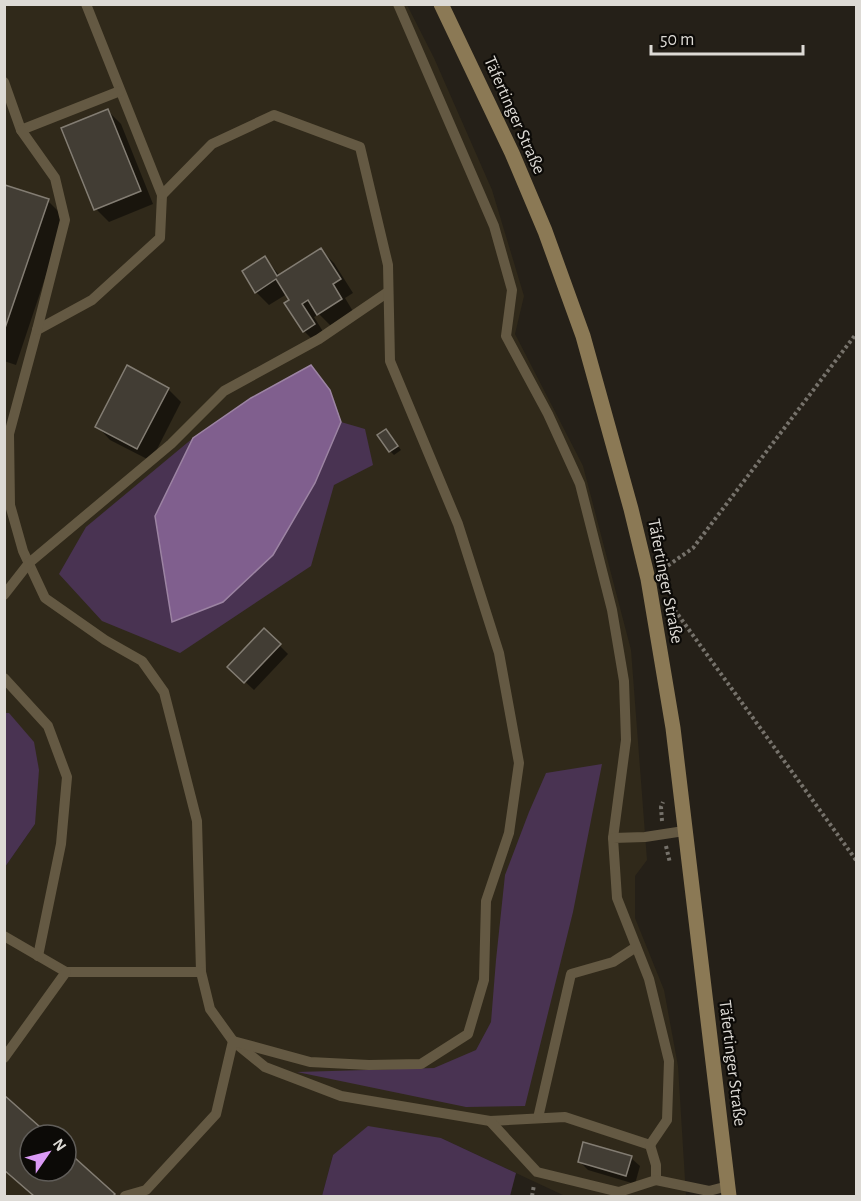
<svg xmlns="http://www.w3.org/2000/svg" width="861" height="1201" viewBox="0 0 861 1201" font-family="'Alegreya Sans',sans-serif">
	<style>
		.built { fill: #30291a; fill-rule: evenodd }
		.green { fill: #493352 }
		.water { fill: #805f8e; stroke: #9c84a3; stroke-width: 1.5 }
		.shadow { fill: #0007 }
		.building { fill: #423d34; stroke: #837d73; stroke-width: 1.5 }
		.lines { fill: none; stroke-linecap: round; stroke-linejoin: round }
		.path { stroke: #76726b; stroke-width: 4; stroke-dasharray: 3 3; stroke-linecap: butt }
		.lane { stroke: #645943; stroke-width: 10 }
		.secondary { stroke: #8b7955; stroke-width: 15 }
		.labels { text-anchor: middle; stroke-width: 4.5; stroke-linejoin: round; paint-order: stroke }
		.street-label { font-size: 18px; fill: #dddad5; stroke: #0c0a07 }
	</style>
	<rect width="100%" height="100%" fill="#252018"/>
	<path class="built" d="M5 5H407L434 58 492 190 524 296 515 334 583 466 631 650 647 860 635 876V918L664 990 678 1066 686 1196H565L441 1138 333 1155 322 1196H5V867L35 824 9 713H4ZM30 1135H66V1171H30Z"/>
	<g class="green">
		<path d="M341 422 365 429 373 465 334 485 311 566 180 653 102 621 59 574 86 527 193 438 155 516 172 621 223 602 315 483Z"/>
		<path d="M5 713H9L34 742 39 770 35 824 5 867Z"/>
		<path d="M602 764 573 912 525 1106 466 1107 297 1072 434 1068 476 1050 491 1022 496 960 505 875 529 812 546 773Z"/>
		<path d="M368 1126 441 1138 516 1173 510 1196H322L333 1155Z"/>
	</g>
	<path class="water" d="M311 365 330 390 341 422 315 483 273 555 223 602 172 622 155 516 193 438 251 398Z"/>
	<g class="shadow">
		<path d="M108 111 121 124 153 204 109 222 96 209Z"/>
		<path d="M4 190 48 201 65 218 16 365 4 361Z"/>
		<path d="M321 250 334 263 353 293 345 298 354 313 332 327 319 314 314 317 327 338 317 344 304 331 287 294 269 305 256 292 265 258 280 276Z"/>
		<path d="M168 389 181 402 151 461 110 440 97 426Z"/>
		<path d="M390 435 401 450 394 455 390 451Z"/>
		<path d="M264 630 288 654 254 690 229 667Z"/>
		<path d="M4 1097 47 1135H30V1171H66V1152L115 1196H34L4 1170Z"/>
		<path d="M631 1158 640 1166 635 1184 588 1170 579 1161Z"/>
	</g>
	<g class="building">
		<path d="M108 109 141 191 94 210 61 128Z"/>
		<path d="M5 185 49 199 4 331V186Z"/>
		<path d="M321 248 341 279 333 284 342 299 317 315 308 300 302 304 315 324 303 332 284 303 289 300 276 279 255 293 242 271 265 256 277 276Z"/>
		<path d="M127 365 169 388 137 449 95 427Z"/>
		<path d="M386 429 398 446 389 452 377 435Z"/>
		<path d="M264 628 281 644 244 683 227 667Z"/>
		<path d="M4 1095 49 1135H30V1171H66V1150L115 1194 113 1196H34L4 1170Z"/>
		<path d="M583 1142 632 1156 626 1176 578 1162Z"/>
	</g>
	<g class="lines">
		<g class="path">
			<path d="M663 569 693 548 856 334"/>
			<path d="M671 605 856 860"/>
			<path d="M662 821 661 807 663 802"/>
			<path d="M666 846 670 863"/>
			<path d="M532 1196 534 1185"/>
		</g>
		<g class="lane">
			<path d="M86 4 162 195 160 238 92 300 37 330 9 434 10 505 23 551 45 598 105 640 142 661 164 692 197 821 201 972 210 1009 233 1041 265 1067 341 1096 490 1121 565 1117 650 1145 656 1165V1180L709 1191 728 1186"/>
			<path d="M398 4 494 226 512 290 506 336 548 414 580 484 612 610 624 681 626 740 613 838"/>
			<path d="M4 82 21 130 120 91"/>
			<path d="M21 130 55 178 65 220 37 330"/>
			<path d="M4 595 29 563 171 444 224 391 319 339 388 292"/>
			<path d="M4 678 48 726 67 777 61 844 38 956"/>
			<path d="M4 936 66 972H201"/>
			<path d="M4 1058 66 972"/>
			<path d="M538 1118 571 974 613 962 636 947"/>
			<path d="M490 1121 537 1172 619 1192 656 1180"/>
			<path d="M650 1145 667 1120 669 1061 649 979 617 898 613 838 645 837 684 831"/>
			<path d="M125 1196 146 1190 216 1114 233 1041 310 1062 369 1065 421 1064 468 1034 484 980 486 901 509 833 519 763 499 653 458 524 390 361 388 265 360 147 274 115 212 144 162 195"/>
		</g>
		<path class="secondary" d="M441 4 512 153 545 231 583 336 631 509 648 579 673 728 729 1196"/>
	</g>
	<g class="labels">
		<g class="street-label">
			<text transform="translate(515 115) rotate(66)" y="6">Täfertinger Straße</text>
			<text transform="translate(666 581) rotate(79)" y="6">Täfertinger Straße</text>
			<text transform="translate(733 1063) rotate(83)" y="6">Täfertinger Straße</text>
		</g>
	</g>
	<rect width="861" height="1201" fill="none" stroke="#dddad5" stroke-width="12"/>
	<g transform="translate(48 1153) rotate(55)"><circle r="28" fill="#0c0a07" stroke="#605d59" stroke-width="1.5"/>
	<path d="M0-4.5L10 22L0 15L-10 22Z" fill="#db9af6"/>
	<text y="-9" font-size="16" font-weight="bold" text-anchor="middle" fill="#dddad5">N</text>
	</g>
	<path d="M651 45v9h152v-9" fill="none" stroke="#dddad5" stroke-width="3"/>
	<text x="660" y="45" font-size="18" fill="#dddad5" stroke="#0c0a07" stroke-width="4.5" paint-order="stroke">50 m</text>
</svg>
